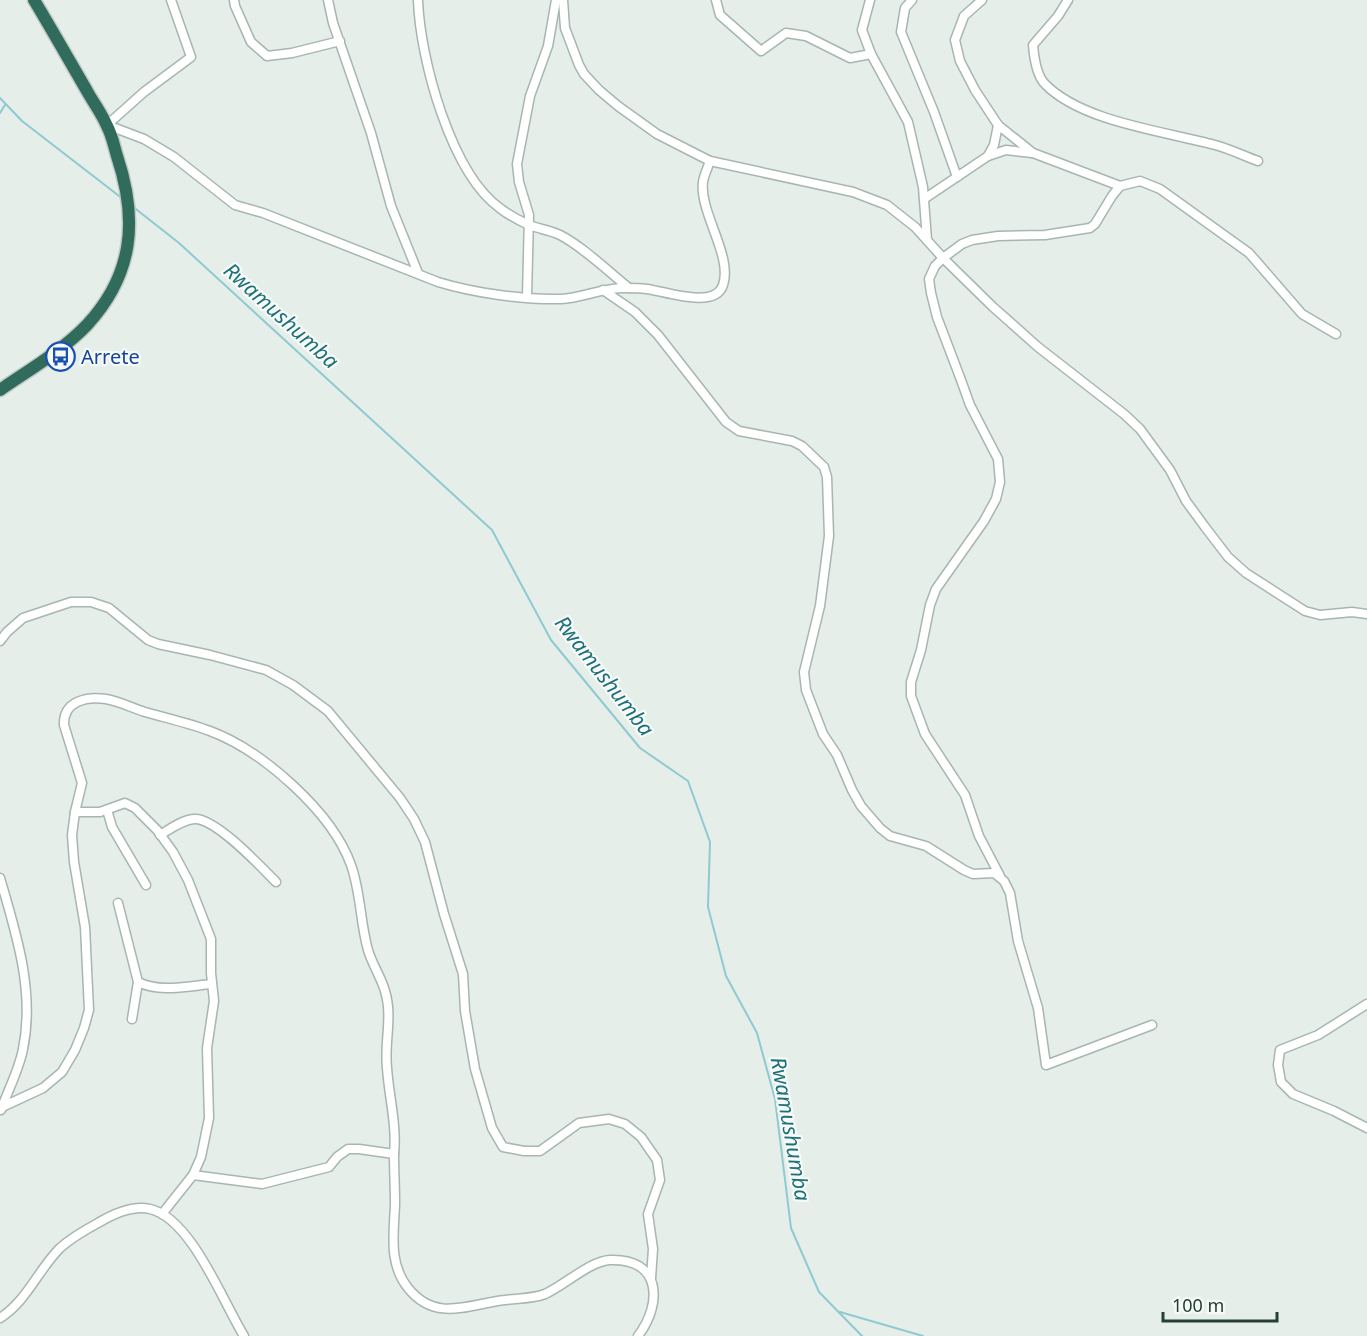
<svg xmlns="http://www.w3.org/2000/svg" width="1367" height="1336" viewBox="0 0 1367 1336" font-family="'Noto Sans',sans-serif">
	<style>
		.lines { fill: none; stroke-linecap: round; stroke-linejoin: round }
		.stream { stroke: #8fc9d1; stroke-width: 2 }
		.minor-casing { stroke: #a7b6b0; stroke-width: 11 }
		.highway-casing { stroke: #c2c9c7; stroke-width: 15 }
		.minor { stroke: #fff; stroke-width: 8 }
		.highway { stroke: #306b5c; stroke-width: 12 }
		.labels { text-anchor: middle; stroke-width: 4.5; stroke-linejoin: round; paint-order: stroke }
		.transit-label { font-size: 20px; fill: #164399; stroke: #f5faf7; text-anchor: start }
		.water-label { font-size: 21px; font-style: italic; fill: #1f6f7a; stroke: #f5faf7 }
	</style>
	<rect width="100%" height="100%" fill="#e5eee9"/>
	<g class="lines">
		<g class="stream">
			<path d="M0 98 22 121 123 199"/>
			<path d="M0 113 5 105"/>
			<path d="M132 206 179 243 492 530 551 640 640 748 688 781 710 842 708 907 726 976 757 1033 775 1099 791 1228 819 1292 862 1336"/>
			<path d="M840 1312 923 1336"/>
		</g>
		<defs>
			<g id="minor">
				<path d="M171 0 191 57 144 92 107 125 144 139 174 157 235 205 263 213 438 282C474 293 524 300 561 299 582 298 602 288 624 288 631 288 639 288 647 289 664 291 715 310 723 285 733 256 699 212 703 182 704 175 708 167 710 161"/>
				<path d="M234 0 235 6 251 42 267 56 292 53 340 41"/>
				<path d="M328 0 333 23 371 133 391 206 418 273"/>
				<path d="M418 0C420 59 451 174 501 209 509 215 520 221 529 225 539 229 550 230 560 235 582 246 609 272 629 288"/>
				<path d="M563 0 565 28 579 65 584 74 599 90 618 106 657 134 710 161 853 192 887 205 915 227 943 258 993 307 1038 347 1124 414 1140 429 1170 470 1186 501 1205 527 1228 557 1246 573 1305 611 1320 615 1352 612 1367 614"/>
				<path d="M716 0 720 15 761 51 786 33 806 36 850 58 871 54"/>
				<path d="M870 0 862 30 871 54 908 122 923 187 927 240"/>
				<path d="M912 0 905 8 901 32 934 112 957 177"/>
				<path d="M982 0 964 16 955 40 960 61 975 90 998 125 1033 153 1120 186"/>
				<path d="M1068 0 1058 16 1033 45C1034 57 1036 75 1045 84 1082 122 1164 131 1215 145 1230 149 1244 156 1258 161"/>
				<path d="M988 156 1006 150 1032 153"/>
				<path d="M924 199 988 156 994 145 998 125"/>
				<path d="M603 290 635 312 658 335 726 422 739 431 792 441 802 446 824 467 827 477 829 536 820 606 804 672 806 690 823 734 837 755 852 790 861 806 880 828 890 836 926 846 964 870 973 874 994 873 1004 881 1010 893 1018 941 1038 1008 1046 1065 1152 1025"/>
				<path d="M527 297 529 215 519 182 517 164 530 96 548 46 556 0"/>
				<path d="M0 641 7 632 23 618 71 602H91L109 608 148 640 158 644 210 655 266 670 293 685 328 711 400 798 414 819 425 842 444 914 463 974 465 1011 475 1069 492 1128 503 1147 524 1151H540L579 1123 609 1119 625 1124 641 1137 657 1160 660 1180 648 1214 653 1249 651 1278"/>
				<path d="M107 810 112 827 146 885"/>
				<path d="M75 812H100L125 803 135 808 157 830 173 852 188 880 211 939V973L214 1001 207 1048 209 1118 201 1157 193 1175"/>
				<path d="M160 835C170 829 182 820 194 819 215 817 261 867 276 882"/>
				<path d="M1000 876 979 836 965 795 925 734 911 696V682L921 650 930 605 936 589 984 521 996 499 1000 482 998 459 970 405 961 380 937 317 931 293 929 279 935 266 943 258 962 244 972 240 998 236 1045 235 1090 228 1095 224 1112 196 1120 186 1140 181 1160 189 1249 253 1302 314 1336 334"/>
				<path d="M0 878C16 933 35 991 23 1049 19 1070 8 1090 1 1110"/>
				<path d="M118 903 138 982C160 993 188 986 212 984"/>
				<path d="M1367 1004 1318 1035 1280 1050 1278 1065 1281 1082 1293 1094 1334 1111 1367 1128"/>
				<path d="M132 1019 138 982"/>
				<path d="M0 1108 43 1088 62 1072 75 1050 84 1028 89 1010 85 927 74 862 72 835 75 812 82 783 64 725C63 701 87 696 106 699 119 701 132 708 145 712 166 718 189 723 210 731 263 751 332 812 351 865 361 893 360 922 368 950 372 964 381 977 385 991 393 1017 384 1043 387 1068 389 1097 397 1125 394 1154L359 1149H348L337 1157 329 1167 262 1184 193 1175 162 1214"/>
				<path d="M394 1154C394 1170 395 1187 395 1204 394 1233 388 1263 408 1288 436 1323 469 1304 505 1300 519 1298 532 1299 545 1294 565 1285 590 1261 610 1260 661 1258 663 1303 638 1336"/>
				<path d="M0 1318C27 1301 38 1270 60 1248 71 1238 85 1230 98 1223 113 1214 133 1205 150 1209 191 1218 223 1302 244 1336"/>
			</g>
			<path id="highway" d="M0 390C29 370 62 351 87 325 134 274 138 219 117 156 114 146 112 135 107 126 102 114 93 102 87 91 69 60 52 30 34 0"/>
		</defs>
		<use href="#minor" class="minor-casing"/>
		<use href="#highway" class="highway-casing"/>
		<use href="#minor" class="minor"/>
		<use href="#highway" class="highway"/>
	</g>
	<defs>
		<symbol id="bus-ring" viewBox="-11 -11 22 22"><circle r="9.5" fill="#f5faf7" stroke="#1a4fb4" stroke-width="1.5"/><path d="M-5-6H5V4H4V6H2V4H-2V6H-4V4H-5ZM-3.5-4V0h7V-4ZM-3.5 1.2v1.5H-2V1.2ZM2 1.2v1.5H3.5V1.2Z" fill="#1a4fb4"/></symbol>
	</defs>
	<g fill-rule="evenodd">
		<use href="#bus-ring" x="44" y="340" width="33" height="33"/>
	</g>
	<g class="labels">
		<g class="transit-label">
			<text x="81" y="364">Arrete</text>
		</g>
		<g class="water-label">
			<text transform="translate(281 316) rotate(42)" y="7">Rwamushumba</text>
			<text transform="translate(604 676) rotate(52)" y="7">Rwamushumba</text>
			<text transform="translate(790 1129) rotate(80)" y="7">Rwamushumba</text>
		</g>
	</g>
	<path d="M1163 1312v9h114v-9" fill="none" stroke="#243f37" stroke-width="3"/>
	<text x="1172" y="1312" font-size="18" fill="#243f37" stroke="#f5faf7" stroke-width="4.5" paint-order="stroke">100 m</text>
</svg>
